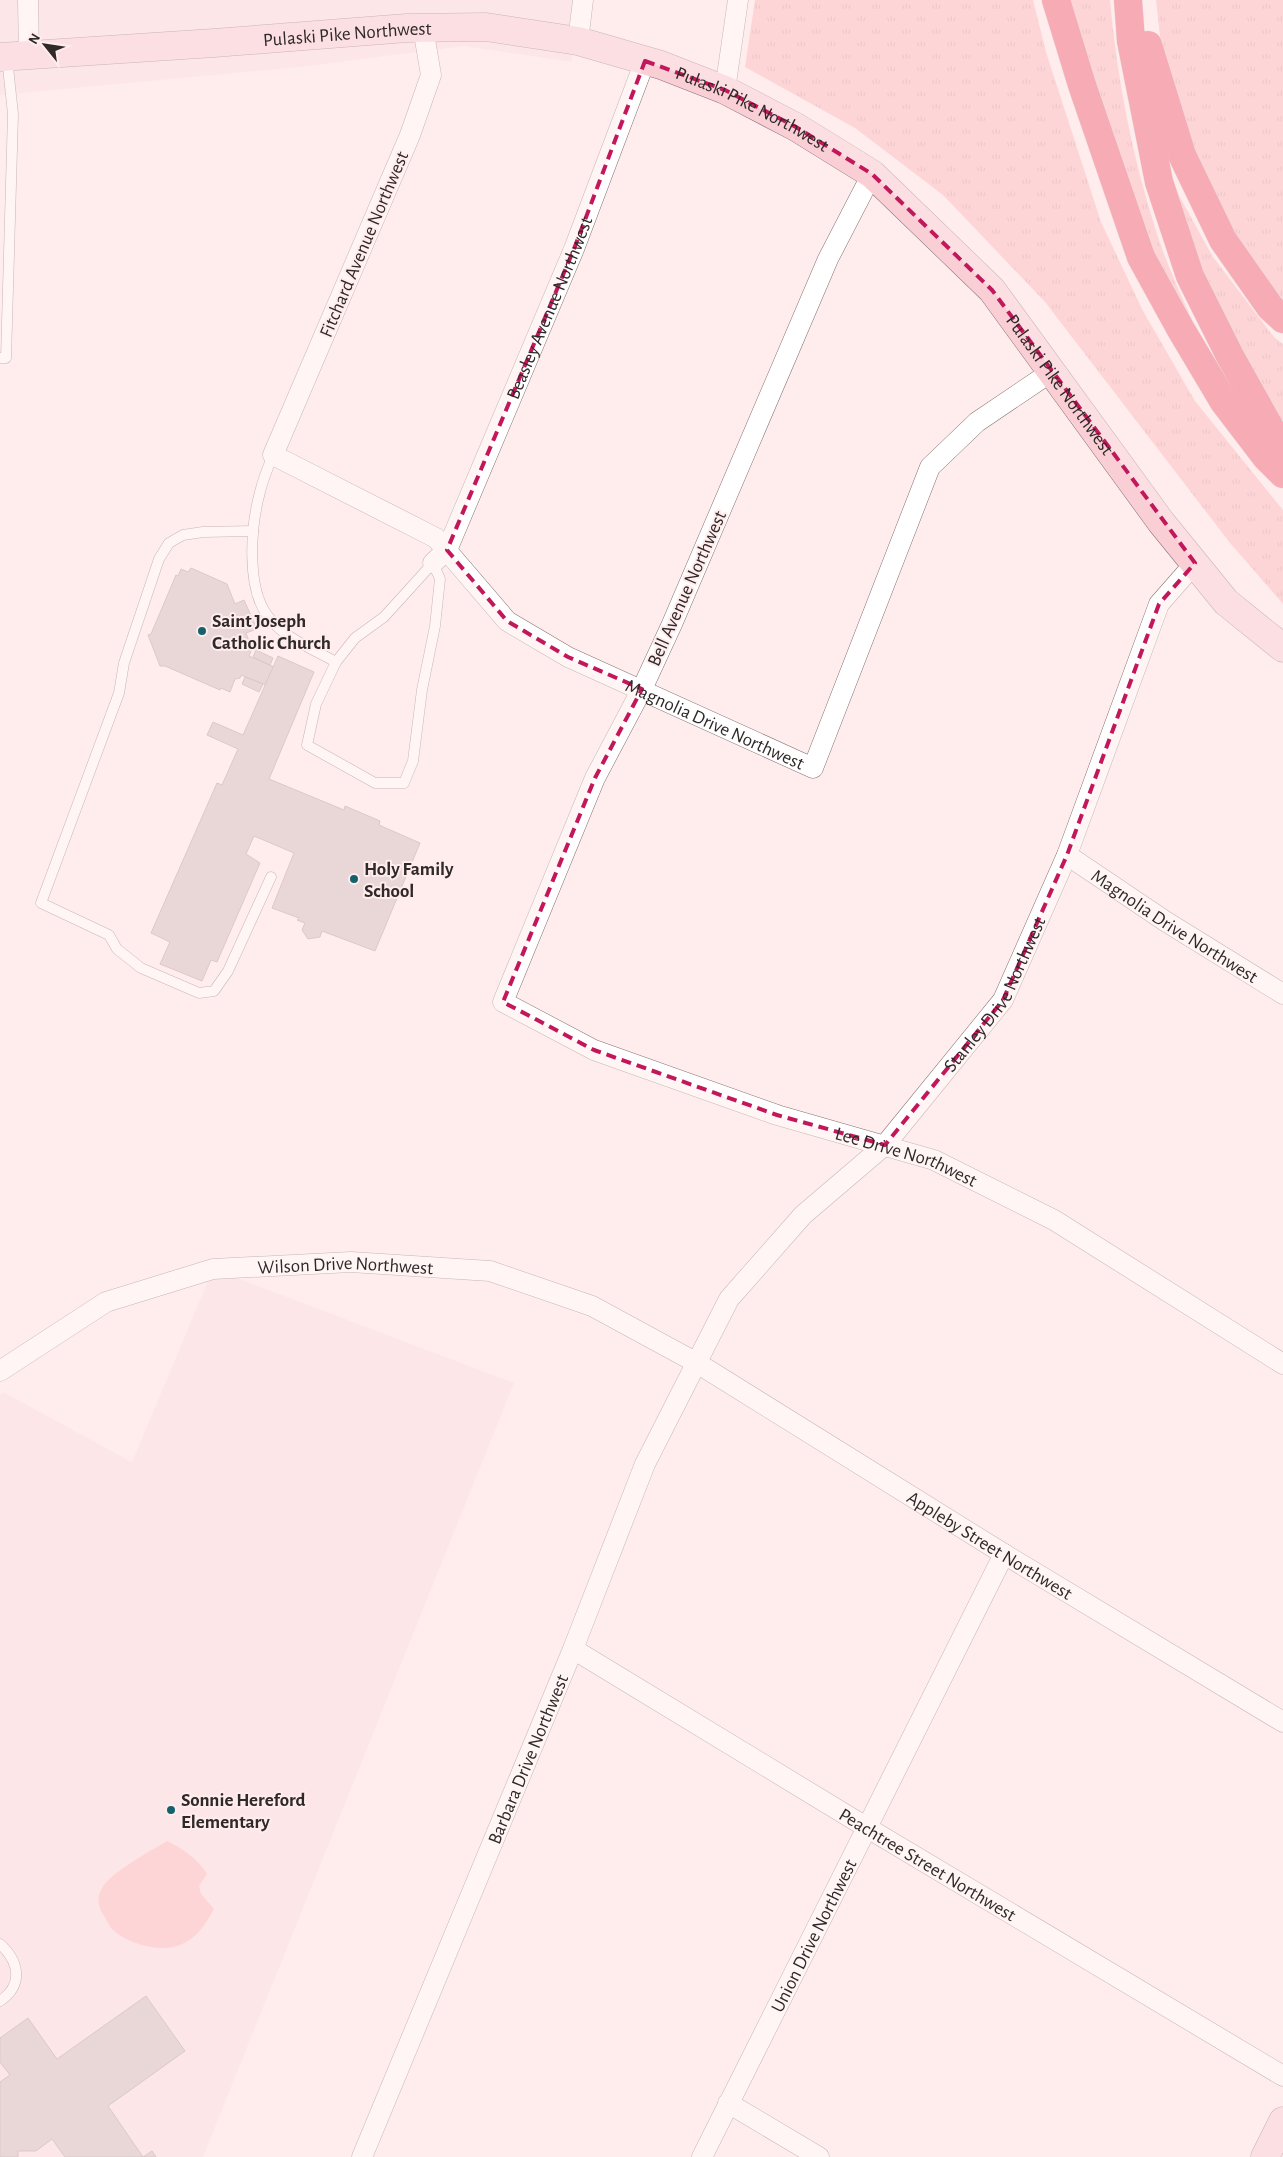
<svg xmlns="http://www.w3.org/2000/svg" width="1283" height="2157" viewBox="0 0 1283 2157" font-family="'Alegreya Sans',sans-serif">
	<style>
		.built { fill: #fadedf }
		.grass { fill: url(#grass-tufts) }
		.green { fill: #fcb8bd }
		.building { fill: #cfbdbe; stroke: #ae9d9e }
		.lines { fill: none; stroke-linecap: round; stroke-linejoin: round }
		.lane-casing { stroke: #857475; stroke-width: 11 }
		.street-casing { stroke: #857475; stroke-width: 21 }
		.secondary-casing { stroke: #857475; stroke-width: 29 }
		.highway-casing { stroke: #d1d0d0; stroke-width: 29 }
		.lane { stroke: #fff; stroke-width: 10 }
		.street { stroke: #fff; stroke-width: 20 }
		.secondary { stroke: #f9ced4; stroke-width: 28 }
		.highway { stroke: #ea5c71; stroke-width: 28 }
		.marked { fill: none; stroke: #c2185b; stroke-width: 4; stroke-dasharray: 10 6; stroke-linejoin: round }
		.poi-dot { fill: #14616c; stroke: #ffeced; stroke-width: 2 }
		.labels { text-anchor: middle; stroke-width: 4; stroke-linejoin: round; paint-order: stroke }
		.street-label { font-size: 19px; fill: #302929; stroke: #ffeced }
		.poi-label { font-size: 19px; font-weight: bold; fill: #302929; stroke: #ffeced; text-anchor: start }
	</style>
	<defs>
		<pattern id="grass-tufts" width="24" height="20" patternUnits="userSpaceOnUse" patternTransform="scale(1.25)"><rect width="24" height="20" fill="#fcb8bd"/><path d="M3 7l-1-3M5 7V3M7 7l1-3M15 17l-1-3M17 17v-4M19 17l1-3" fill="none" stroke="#d89ea2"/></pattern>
	</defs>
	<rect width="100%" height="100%" fill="#ffeced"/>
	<g class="built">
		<path d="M0 0H585L571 62 464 46 300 67 0 95Z"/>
		<path d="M213 1269 514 1383 203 2157H0V1395L3 1392 132 1462Z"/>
	</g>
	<g class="grass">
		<path d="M755 0H1033L1046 52 1101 222 1143 311 1195 401 1283 510V604L1230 543 1045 302 943 195 855 128 745 67Z"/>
		<path d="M1068 0H1110C1117 80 1133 161 1158 237 1174 285 1198 330 1218 376L1147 241Z"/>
		<path d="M1156 0H1283V301L1240 249 1181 127 1161 45Z"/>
		<path d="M1172 183 1213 257 1274 337 1283 344V423L1206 309Z"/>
	</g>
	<path class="green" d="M167 1841C182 1848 198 1859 207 1874L199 1886 201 1894 214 1909C206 1924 196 1939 180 1945 161 1953 127 1944 112 1929 109 1926 107 1920 104 1916 98 1907 96 1898 102 1888 111 1872 151 1851 167 1841Z"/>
	<g class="building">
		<path d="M191 568 227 584 235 604 244 600 257 629 246 633 252 649 249 656 274 667 266 685 241 675 240 678 235 679 230 692 221 688 220 690 165 666H160L148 635 151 634 176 575 178 576 181 569 188 572Z"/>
		<path d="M256 650 273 658 270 665 253 657Z"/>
		<path d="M278 656 314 672 269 779 344 810 345 806 380 821 379 825 420 843 375 951 322 931 320 937 308 939 302 930 305 923 297 920 299 918 272 908 294 853 254 836 246 854 260 863 217 962 211 960 202 981 160 964 170 942 151 933 217 783 222 785 238 749 207 735 213 722 243 735Z"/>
		<path d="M245 677 263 684 259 692 242 684Z"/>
		<path d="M146 1996 185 2051 108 2106 143 2157 152 2151 156 2157H65L52 2139 36 2151H18V2157H0V2082L10 2075 0 2062V2038L28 2018 57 2059Z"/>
	</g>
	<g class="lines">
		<defs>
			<g id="lane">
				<path d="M0 358H6L13 114 7 58"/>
				<path d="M273 455C268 467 263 479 260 492 251 525 246 586 267 615 283 638 313 649 336 662"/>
				<path d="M253 531 203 532 183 535 169 543 159 559 124 663 119 693 41 903 109 935 117 949 141 968 199 993 214 991 228 971 271 877"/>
				<path d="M433 563 440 579 435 626 422 690 413 761 404 783H375L307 745 316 704 336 662 355 638 384 617Z"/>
				<path d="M0 1944C19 1961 24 1985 0 2001"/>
			</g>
			<g id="street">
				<path d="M28 0 29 55"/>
				<path id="s1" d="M423 28 431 75 410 135 273 455 436 538 507 621 568 657 813 768 930 467 977 422 1051 372"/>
				<path d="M578 41 583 0"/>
				<path d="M725 90 738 0"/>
				<path id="s2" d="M872 174 828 259 672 624 642 689 595 778 503 1002 594 1050 777 1115 934 1160 1054 1220 1283 1364"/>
				<path id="s3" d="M433 563 447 550 574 249 645 61"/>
				<path id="s4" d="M1067 855 1165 921 1283 994"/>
				<path id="s5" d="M0 1371 106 1302 213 1269 351 1262 490 1271 592 1306 697 1363 1004 1554 1283 1722"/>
				<path id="s6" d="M573 1649 866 1827 1283 2076"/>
				<path d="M728 2103 819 2157"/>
				<path id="s7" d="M362 2157 573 1649 645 1464 729 1299 803 1215 885 1145 1003 1000 1067 855 1159 604 1195 563"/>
				<path id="s8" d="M702 2157 1004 1554"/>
			</g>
			<g id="secondary">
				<path id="s9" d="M0 57 214 43 407 28 486 27 578 41 661 65 725 90 796 127 872 174 992 290 1161 522 1226 602 1283 648"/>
				<path d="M1265 2157 1283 2121"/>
			</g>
			<g id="highway">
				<path d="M1056 0 1082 85 1141 257 1180 328 1224 402 1266 457 1283 474"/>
				<path d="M1128 0 1131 41 1159 182 1190 276 1230 356 1283 451"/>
				<path d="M1148 45 1182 155 1223 240 1270 307 1283 319"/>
			</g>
		</defs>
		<use href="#lane" class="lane-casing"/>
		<use href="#street" class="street-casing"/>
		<use href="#secondary" class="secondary-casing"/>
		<use href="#highway" class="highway-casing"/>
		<use href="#lane" class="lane"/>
		<use href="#street" class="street"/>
		<use href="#secondary" class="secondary"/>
		<use href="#highway" class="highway"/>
	</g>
	<path d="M0 0H1283V2157H0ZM645 61 725 90 796 127 872 174 992 290 1195 563 1159 604 1067 855 1003 1000 885 1145 777 1115 594 1050 503 1002 595 778 642 689 568 657 507 621 447 550 574 249Z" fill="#ffeced" fill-opacity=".55" fill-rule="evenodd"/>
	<path class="marked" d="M645 61 725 90 796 127 872 174 992 290 1195 563 1159 604 1067 855 1003 1000 885 1145 777 1115 594 1050 503 1002 595 778 642 689 568 657 507 621 447 550 574 249Z"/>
	<g class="poi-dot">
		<circle cx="202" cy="631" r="5"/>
		<circle cx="354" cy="879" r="5"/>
		<circle cx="171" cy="1810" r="5"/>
	</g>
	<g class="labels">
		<g class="street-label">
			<text dy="7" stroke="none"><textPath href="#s9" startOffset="348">Pulaski Pike Northwest</textPath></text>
			<text dy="7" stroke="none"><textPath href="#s9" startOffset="768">Pulaski Pike Northwest</textPath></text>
			<text transform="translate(363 244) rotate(-67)" y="7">Fitchard Avenue Northwest</text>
			<text dy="7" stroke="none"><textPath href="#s3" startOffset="282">Beasley Avenue Northwest</textPath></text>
			<text dy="7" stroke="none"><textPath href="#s9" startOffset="1188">Pulaski Pike Northwest</textPath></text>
			<text transform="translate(686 588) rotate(-66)" y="7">Bell Avenue Northwest</text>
			<text dy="7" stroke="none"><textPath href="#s1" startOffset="984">Magnolia Drive Northwest</textPath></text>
			<text dy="7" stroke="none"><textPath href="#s4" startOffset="129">Magnolia Drive Northwest</textPath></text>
			<text dy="7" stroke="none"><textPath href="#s7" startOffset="1341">Stanley Drive Northwest</textPath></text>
			<text dy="7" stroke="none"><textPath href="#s2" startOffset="1340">Lee Drive Northwest</textPath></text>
			<text dy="7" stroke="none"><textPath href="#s5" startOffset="371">Wilson Drive Northwest</textPath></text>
			<text dy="7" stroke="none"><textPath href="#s5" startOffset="1088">Appleby Street Northwest</textPath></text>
			<text dy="7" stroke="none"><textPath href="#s7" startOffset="431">Barbara Drive Northwest</textPath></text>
			<text dy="7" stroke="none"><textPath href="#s6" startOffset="415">Peachtree Street Northwest</textPath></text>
			<text dy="7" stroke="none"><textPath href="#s8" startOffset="248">Union Drive Northwest</textPath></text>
		</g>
		<g class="poi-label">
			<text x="212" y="627">Saint Joseph<tspan x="212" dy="22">Catholic Church</tspan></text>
			<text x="364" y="875">Holy Family<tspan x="364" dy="22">School</tspan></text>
			<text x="181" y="1806">Sonnie Hereford<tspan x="181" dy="22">Elementary</tspan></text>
		</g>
	</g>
	<g transform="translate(45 45) rotate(300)" stroke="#ffeced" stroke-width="4" paint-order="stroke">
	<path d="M0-4L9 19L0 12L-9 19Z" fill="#302929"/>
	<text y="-8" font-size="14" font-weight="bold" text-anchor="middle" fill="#302929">N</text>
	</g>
</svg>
